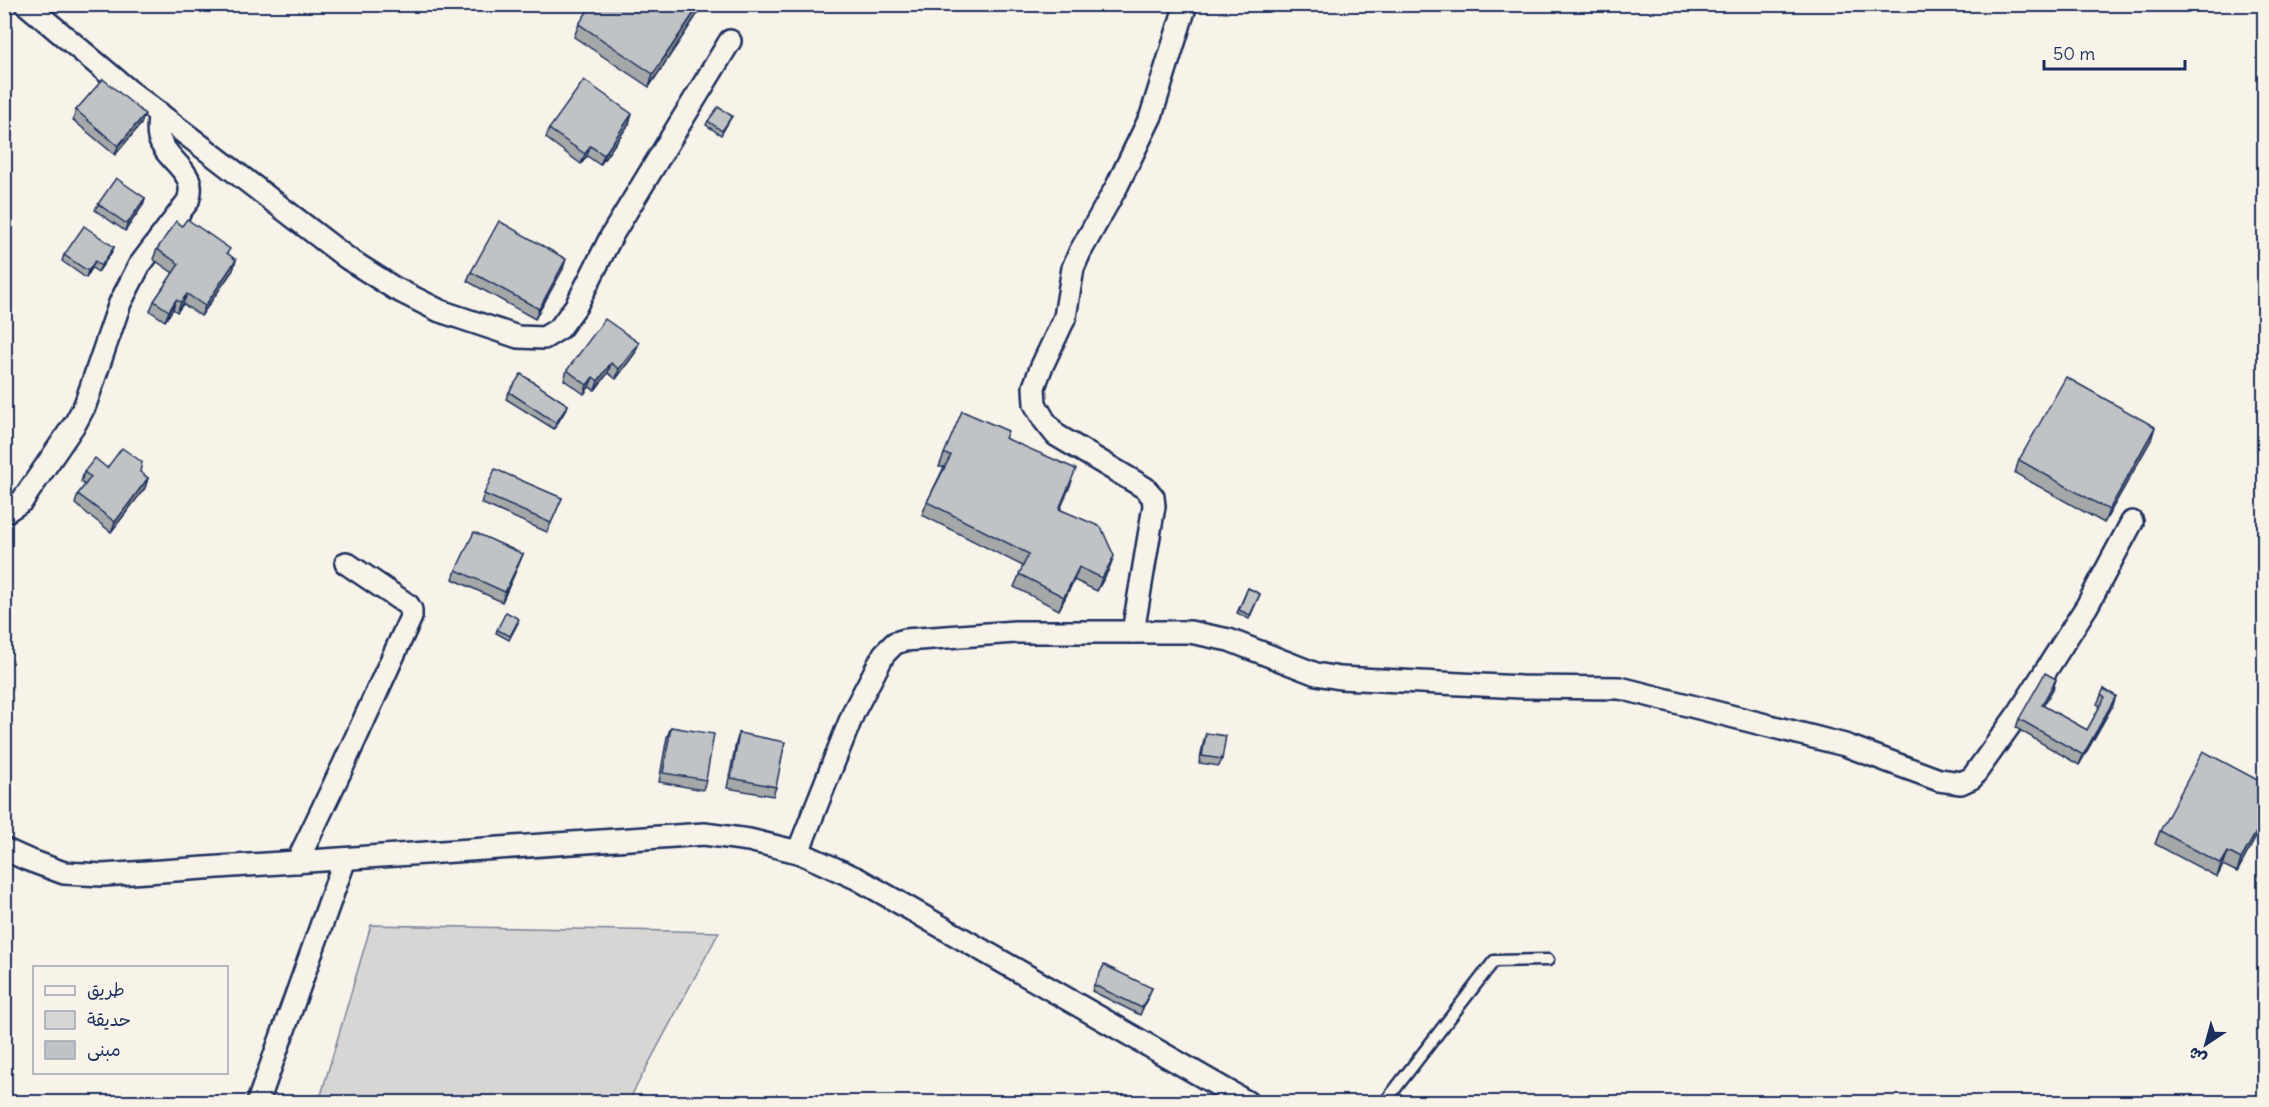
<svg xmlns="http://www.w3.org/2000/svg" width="2269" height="1107" viewBox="0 0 2269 1107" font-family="Delius,'Playpen Sans Arabic',sans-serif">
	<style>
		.green { fill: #d7d6d4; stroke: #798299; stroke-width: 1.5 }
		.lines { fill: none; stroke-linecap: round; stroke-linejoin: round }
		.service-casing { stroke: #1b2f5e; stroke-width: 15 }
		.minor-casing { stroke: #1b2f5e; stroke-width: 26 }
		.service { stroke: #f7f3e8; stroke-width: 10 }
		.minor { stroke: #f7f3e8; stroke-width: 21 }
		.wall { fill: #a5a8a9; stroke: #1b2f5e; stroke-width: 1.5 }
		.shaded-wall { fill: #86888a; stroke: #1b2f5e; stroke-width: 1.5 }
		.building { fill: #c0c3c5; stroke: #1b2f5e; stroke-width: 1.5 }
	</style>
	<rect width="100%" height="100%" fill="#f7f3e8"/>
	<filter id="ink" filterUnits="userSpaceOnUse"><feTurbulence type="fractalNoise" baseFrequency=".0167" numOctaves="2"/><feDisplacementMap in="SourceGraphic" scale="12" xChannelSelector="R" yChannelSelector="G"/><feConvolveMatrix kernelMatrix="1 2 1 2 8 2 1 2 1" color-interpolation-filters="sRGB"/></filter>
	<g filter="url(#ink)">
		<path class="green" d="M371 925 719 932 628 1102H319Z"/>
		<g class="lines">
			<defs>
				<path id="service" d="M1385 1102 1494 961 1548 960"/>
				<g id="minor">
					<path d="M26 4 127 89 347 258 394 288 440 311 518 337 544 338 560 328 576 306 612 235 730 41"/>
					<path d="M4 513 22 501 76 422 85 405 120 303 139 266 188 201C199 171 167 163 159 138 157 131 159 121 159 113"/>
					<path d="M1133 632 1154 506 1153 497 1145 488 1056 435 1044 420 1035 404 1034 387 1041 368 1065 317 1073 268 1080 252 1117 186 1151 116 1186 4"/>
					<path d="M4 849 26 859 64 873 103 875 704 834 749 840 798 852 858 879 1247 1102"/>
					<path d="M798 852 854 711 884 654 895 643 905 640 1015 632H1190L1229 640 1316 674 1340 678 1521 687 1620 688 1845 745 1939 780 1961 783 1972 778 2020 711 2087 606 2132 522"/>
					<path d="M297 862 343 766 411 617V610L408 605 346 563"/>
					<path d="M258 1102 345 859"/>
				</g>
			</defs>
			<use href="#service" class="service-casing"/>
			<use href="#minor" class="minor-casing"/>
			<use href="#service" class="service"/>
			<use href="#minor" class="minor"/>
		</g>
		<g class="wall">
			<path d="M704 4 649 87 574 37 579 24Z"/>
			<path d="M76 110 141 124 115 155 73 120Z"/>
			<path d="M732 116 721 135 706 125 708 121Z"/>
			<path d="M629 124 600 165 587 156 581 164 546 138 549 129Z"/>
			<path d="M145 198 143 205 125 231 95 210 98 204Z"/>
			<path d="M182 226 236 260 233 270 201 316 183 304 177 312 173 309 165 321 150 311 154 301 173 273 153 259 157 249Z"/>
			<path d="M114 247 111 253 98 272 92 268 86 278 62 261 64 255Z"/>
			<path d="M563 269 535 319 467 281 471 272Z"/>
			<path d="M635 353 616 379 608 373 595 390 589 387 584 394 564 380 567 370Z"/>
			<path d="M509 392 568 405 565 411 554 429 506 399Z"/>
			<path d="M1005 438 1072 481 1060 510 1109 569 1097 591 1074 580 1059 610 1014 587 1023 566 922 515 927 502 944 467H939L944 454Z"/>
			<path d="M2151 440 2104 523 2015 473 2019 460Z"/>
			<path d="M107 468 140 472 148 478 145 488 111 532 75 504 78 494 85 485 81 482 84 472Z"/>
			<path d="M484 494 562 498 547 532 481 503Z"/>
			<path d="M523 554 502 602 453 579 456 570Z"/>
			<path d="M1248 588 1260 594 1249 619 1237 613Z"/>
			<path d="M518 623 509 640 496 633 497 630Z"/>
			<path d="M2056 679 2053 689 2043 706 2087 730 2100 706 2097 704 2104 689 2113 705 2079 765 2016 728 2019 719Z"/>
			<path d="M671 727 706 780 703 790 659 782 667 737Z"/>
			<path d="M739 733 776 787 773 796 727 788 736 743Z"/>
			<path d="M1206 733 1222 759 1219 766 1199 763 1204 740Z"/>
			<path d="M2265 784V820L2237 872 2223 865 2217 877 2155 844 2160 831Z"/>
			<path d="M1094 985 1152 988 1140 1015 1092 991Z"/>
		</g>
		<g class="shaded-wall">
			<path d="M700 4H704L649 87 653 74Z"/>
			<path d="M145 114 141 124 115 155 118 146Z"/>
			<path d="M632 114 629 124 600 165 604 155Z"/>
			<path d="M590 146 587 156 581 164 585 154Z"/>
			<path d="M145 198 143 205 125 231 127 224Z"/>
			<path d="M114 247 111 253 98 272 101 266Z"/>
			<path d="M566 259 563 269 535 319 539 309Z"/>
			<path d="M236 260 233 270 201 316 205 306Z"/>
			<path d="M95 261 92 268 86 278 88 271Z"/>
			<path d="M187 294 183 304 177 312 181 302Z"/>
			<path d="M176 300 173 309 165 321 169 311Z"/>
			<path d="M639 343 635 353 616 379 619 369Z"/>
			<path d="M611 363 608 373 595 390 598 381Z"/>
			<path d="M593 377 589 387 584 394 587 385Z"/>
			<path d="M568 405 565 411 554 429 556 423Z"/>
			<path d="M2155 427 2151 440 2104 523 2109 510Z"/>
			<path d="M148 478 145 488 111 532 115 522Z"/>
			<path d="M523 554 519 564 502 602 505 592Z"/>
			<path d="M1114 556 1109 569 1097 591 1102 578Z"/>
			<path d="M1079 567 1074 580 1059 610 1064 597Z"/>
			<path d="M2056 679 2053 689 2038 715 2042 705Z"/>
			<path d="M2116 696 2113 705 2079 765 2083 755Z"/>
			<path d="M2265 816V820L2237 872 2241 859Z"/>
			<path d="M2228 852 2223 865 2217 877 2221 864Z"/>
		</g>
		<g class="building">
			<path d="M592 4H700L653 74 579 24Z"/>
			<path d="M103 79 145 114 118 146 76 110Z"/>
			<path d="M584 80 632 114 604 155 590 146 585 154 549 129Z"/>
			<path d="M718 107 732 116 722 131 708 121Z"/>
			<path d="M116 178 145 198 127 224 98 204Z"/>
			<path d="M187 219 230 249 227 253 236 260 205 306 187 294 181 302 176 300 169 311 154 301 179 264 157 249 176 221 182 226Z"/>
			<path d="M499 221 566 259 539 309 471 272Z"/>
			<path d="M84 226 114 247 101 266 95 261 88 271 64 255Z"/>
			<path d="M605 319 639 343 619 369 611 363 598 381 593 377 587 385 567 370Z"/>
			<path d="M521 374 568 405 556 423 509 392Z"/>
			<path d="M2066 377 2155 427 2109 510 2019 460Z"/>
			<path d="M962 411 1008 431 1005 438 1076 469 1059 509 1101 527 1114 556 1102 578 1079 567 1064 597 1019 574 1029 554 927 502 951 455 944 454Z"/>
			<path d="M122 448 142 462 140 472 148 478 115 522 78 494 91 477 84 472 95 458 107 468Z"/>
			<path d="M495 469 562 498 551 523 484 494Z"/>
			<path d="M474 532 523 554 505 592 456 570Z"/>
			<path d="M1248 588 1260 594 1250 615 1239 610Z"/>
			<path d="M506 612 519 619 510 636 497 630Z"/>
			<path d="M2045 673 2056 679 2042 705 2087 730 2105 697 2101 694 2104 689 2116 696 2083 755 2019 719Z"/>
			<path d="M671 727 714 734 706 780 663 773Z"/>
			<path d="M739 733 785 742 776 787 731 778Z"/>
			<path d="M1206 733 1226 736 1222 759 1202 756Z"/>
			<path d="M2203 751 2265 784V816L2241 859 2228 852 2221 864 2160 831Z"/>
			<path d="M1104 965 1152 988 1142 1008 1094 985Z"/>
		</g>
	</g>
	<rect width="2269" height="1107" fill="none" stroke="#f7f3e8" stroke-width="24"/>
	<rect x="12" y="12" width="2245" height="1083" fill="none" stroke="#1b2f5e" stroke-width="2" filter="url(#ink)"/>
	<rect x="33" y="966" width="195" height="108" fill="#f7f3e8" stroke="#9fa5b1" stroke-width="1.5"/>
	<rect x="45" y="986" width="30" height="9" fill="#f7f3e8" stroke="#9fa5b1" stroke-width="1.5"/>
	<text x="87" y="996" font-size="18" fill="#1b2f5e">طريق</text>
	<rect x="45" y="1011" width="30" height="18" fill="#d7d6d4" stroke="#9fa5b1" stroke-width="1.5"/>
	<text x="87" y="1026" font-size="18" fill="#1b2f5e">حديقة</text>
	<rect x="45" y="1041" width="30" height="18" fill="#c0c3c5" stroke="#9fa5b1" stroke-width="1.5"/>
	<text x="87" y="1056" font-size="18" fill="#1b2f5e">مبنى</text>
	<g transform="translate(2206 1044) rotate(216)" stroke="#f7f3e8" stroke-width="4.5" paint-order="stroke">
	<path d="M0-4.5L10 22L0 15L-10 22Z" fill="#1b2f5e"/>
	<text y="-9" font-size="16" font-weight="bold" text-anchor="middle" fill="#1b2f5e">ش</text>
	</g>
	<path d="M2044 60v9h141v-9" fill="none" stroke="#1b2f5e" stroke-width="3"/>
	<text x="2053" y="60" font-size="18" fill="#1b2f5e" stroke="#f7f3e8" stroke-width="4.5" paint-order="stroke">50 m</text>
</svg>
